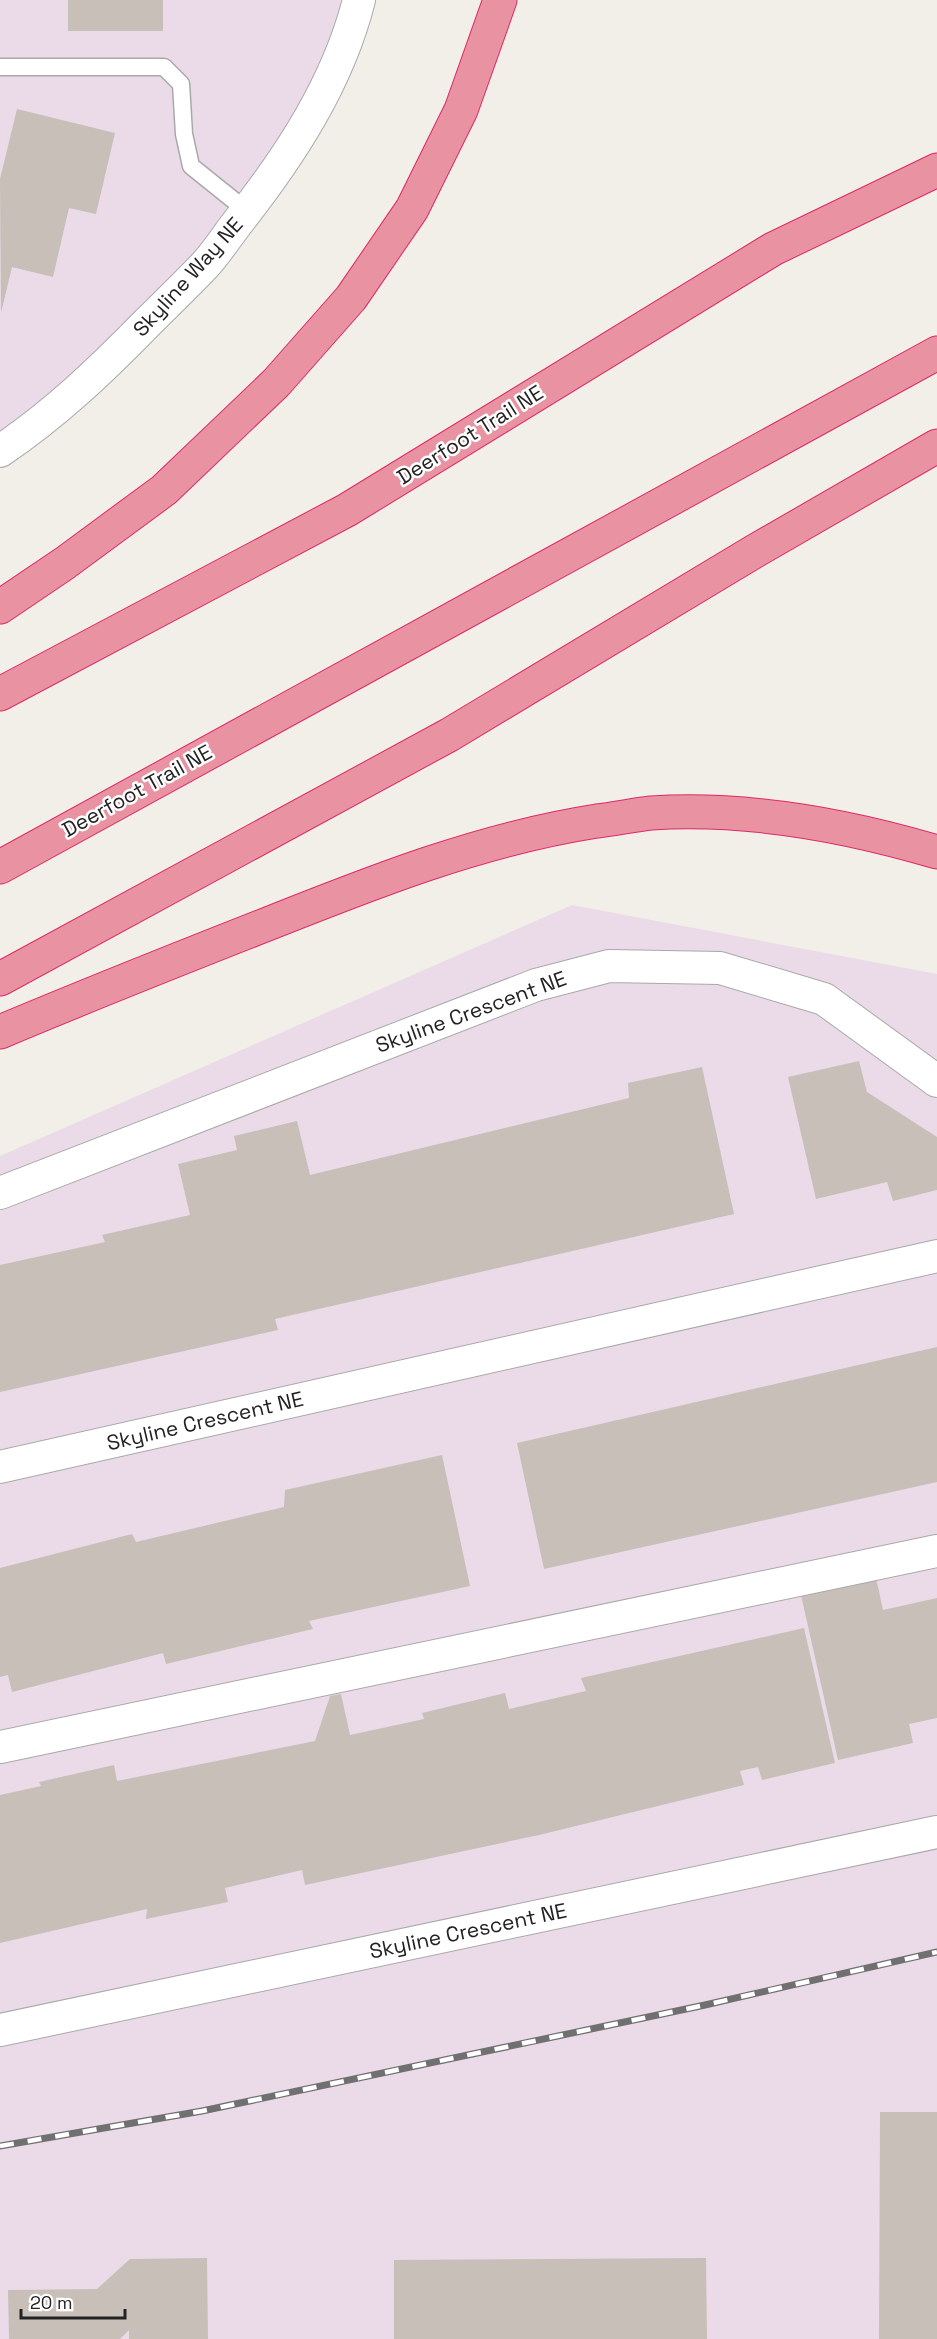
<svg xmlns="http://www.w3.org/2000/svg" width="937" height="2339" viewBox="0 0 937 2339" font-family="'Space Grotesk',sans-serif">
	<style>
		.industrial { fill: #ebdbe8 }
		.building { fill: #c7bfb8 }
		.lines { fill: none; stroke-linecap: round; stroke-linejoin: round }
		.lane-casing { stroke: #a9a9a9; stroke-width: 19 }
		.street-casing { stroke: #a9a9a9; stroke-width: 34 }
		.highway-casing { stroke: #dc2a67; stroke-width: 35 }
		.lane { stroke: #fff; stroke-width: 16 }
		.street { stroke: #fff; stroke-width: 32 }
		.highway { stroke: #e892a2; stroke-width: 33 }
		.rail-casing { stroke: #707070; stroke-width: 7 }
		.rail { stroke: #fff; stroke-width: 4.5; stroke-dasharray: 14; stroke-linecap: butt }
		.labels { text-anchor: middle; stroke-width: 5; stroke-linejoin: round; paint-order: stroke }
		.street-label { font-size: 21px; fill: #222; stroke: #fff }
	</style>
	<rect width="100%" height="100%" fill="#f2efe9"/>
	<g class="industrial">
		<path d="M0 0H358L259 196 0 451Z"/>
		<path d="M572 905 937 974V2339H0V1156Z"/>
	</g>
	<g class="building">
		<rect x="68" y="0" width="95" height="31"/>
		<path d="M17 109 115 133 96 214 69 208 53 277 12 267 1 313 0 179Z"/>
		<path d="M859 1061 867 1092 937 1137V1190L893 1201 887 1182 816 1199 788 1077Z"/>
		<path d="M702 1067 734 1214 275 1319 278 1330 0 1392V1265L105 1242 102 1235 190 1215 178 1164 237 1150 234 1136 297 1121 310 1175 629 1098 628 1083Z"/>
		<path d="M937 1347V1482L544 1569 517 1443Z"/>
		<path d="M442 1455 470 1586 309 1621 313 1629 166 1664 163 1653 12 1692 8 1675 0 1677V1568L132 1534 136 1542 284 1507 285 1490Z"/>
		<path d="M876 1578 883 1610 937 1598V1718L909 1724 913 1743 838 1760 801 1595Z"/>
		<path d="M804 1628 835 1763 762 1780 758 1767 740 1771 744 1785 539 1835 305 1885 302 1870 225 1888 228 1902 146 1919 147 1909 0 1943V1795L41 1786 39 1782 114 1765 117 1781 315 1741 330 1696 341 1694 350 1735 424 1719 422 1713 505 1693 509 1709 586 1691 581 1678Z"/>
		<path d="M880 2112H937V2339H879Z"/>
		<path d="M207 2258 208 2339H129V2330L120 2339H9L8 2290 97 2289 130 2259Z"/>
		<path d="M706 2258 707 2339H394V2260Z"/>
	</g>
	<g class="lines">
		<defs>
			<path id="lane" d="M0 67H164L181 84 184 134 191 166 247 211"/>
			<g id="street">
				<path d="M0 451C54 415 101 370 147 323 166 304 186 285 205 265 217 252 227 236 238 222 290 156 338 83 359 0"/>
				<path d="M0 1193 536 985 609 966 720 968 824 999 937 1081"/>
				<path d="M0 1467 937 1256"/>
				<path d="M0 1747 937 1551"/>
				<path d="M0 2030 937 1832"/>
			</g>
			<g id="highway">
				<path d="M0 607 65 563 164 490 276 383 351 298 412 209 461 110 500 0"/>
				<path d="M0 694 347 510 773 249 937 170"/>
				<path d="M0 867 937 353"/>
				<path d="M0 979 449 735 755 551 937 446"/>
				<path d="M0 1032C88 995 176 960 265 925 373 882 481 839 597 821 615 819 633 815 651 813 746 807 846 825 937 852"/>
			</g>
		</defs>
		<use href="#lane" class="lane-casing"/>
		<use href="#street" class="street-casing"/>
		<use href="#highway" class="highway-casing"/>
		<use href="#lane" class="lane"/>
		<use href="#street" class="street"/>
		<use href="#highway" class="highway"/>
		<defs>
			<path id="rail" d="M0 2146 202 2111 705 2005 937 1952"/>
		</defs>
		<use href="#rail" class="rail-casing"/>
		<use href="#rail" class="rail"/>
	</g>
	<g class="labels">
		<g class="street-label">
			<text transform="translate(188 277) rotate(-48)" y="7">Skyline Way NE</text>
			<text transform="translate(470 435) rotate(-32)" y="7">Deerfoot Trail NE</text>
			<text transform="translate(137 791) rotate(-29)" y="7">Deerfoot Trail NE</text>
			<text transform="translate(471 1012) rotate(-20)" y="7">Skyline Crescent NE</text>
			<text transform="translate(205 1421) rotate(-13)" y="7">Skyline Crescent NE</text>
			<text transform="translate(468 1931) rotate(-12)" y="7">Skyline Crescent NE</text>
		</g>
	</g>
	<path d="M21 2309v9h104v-9" fill="none" stroke="#222222" stroke-width="3"/>
	<text x="30" y="2309" font-size="18" fill="#222222" stroke="#ffffff" stroke-width="4.5" paint-order="stroke">20 m</text>
</svg>
